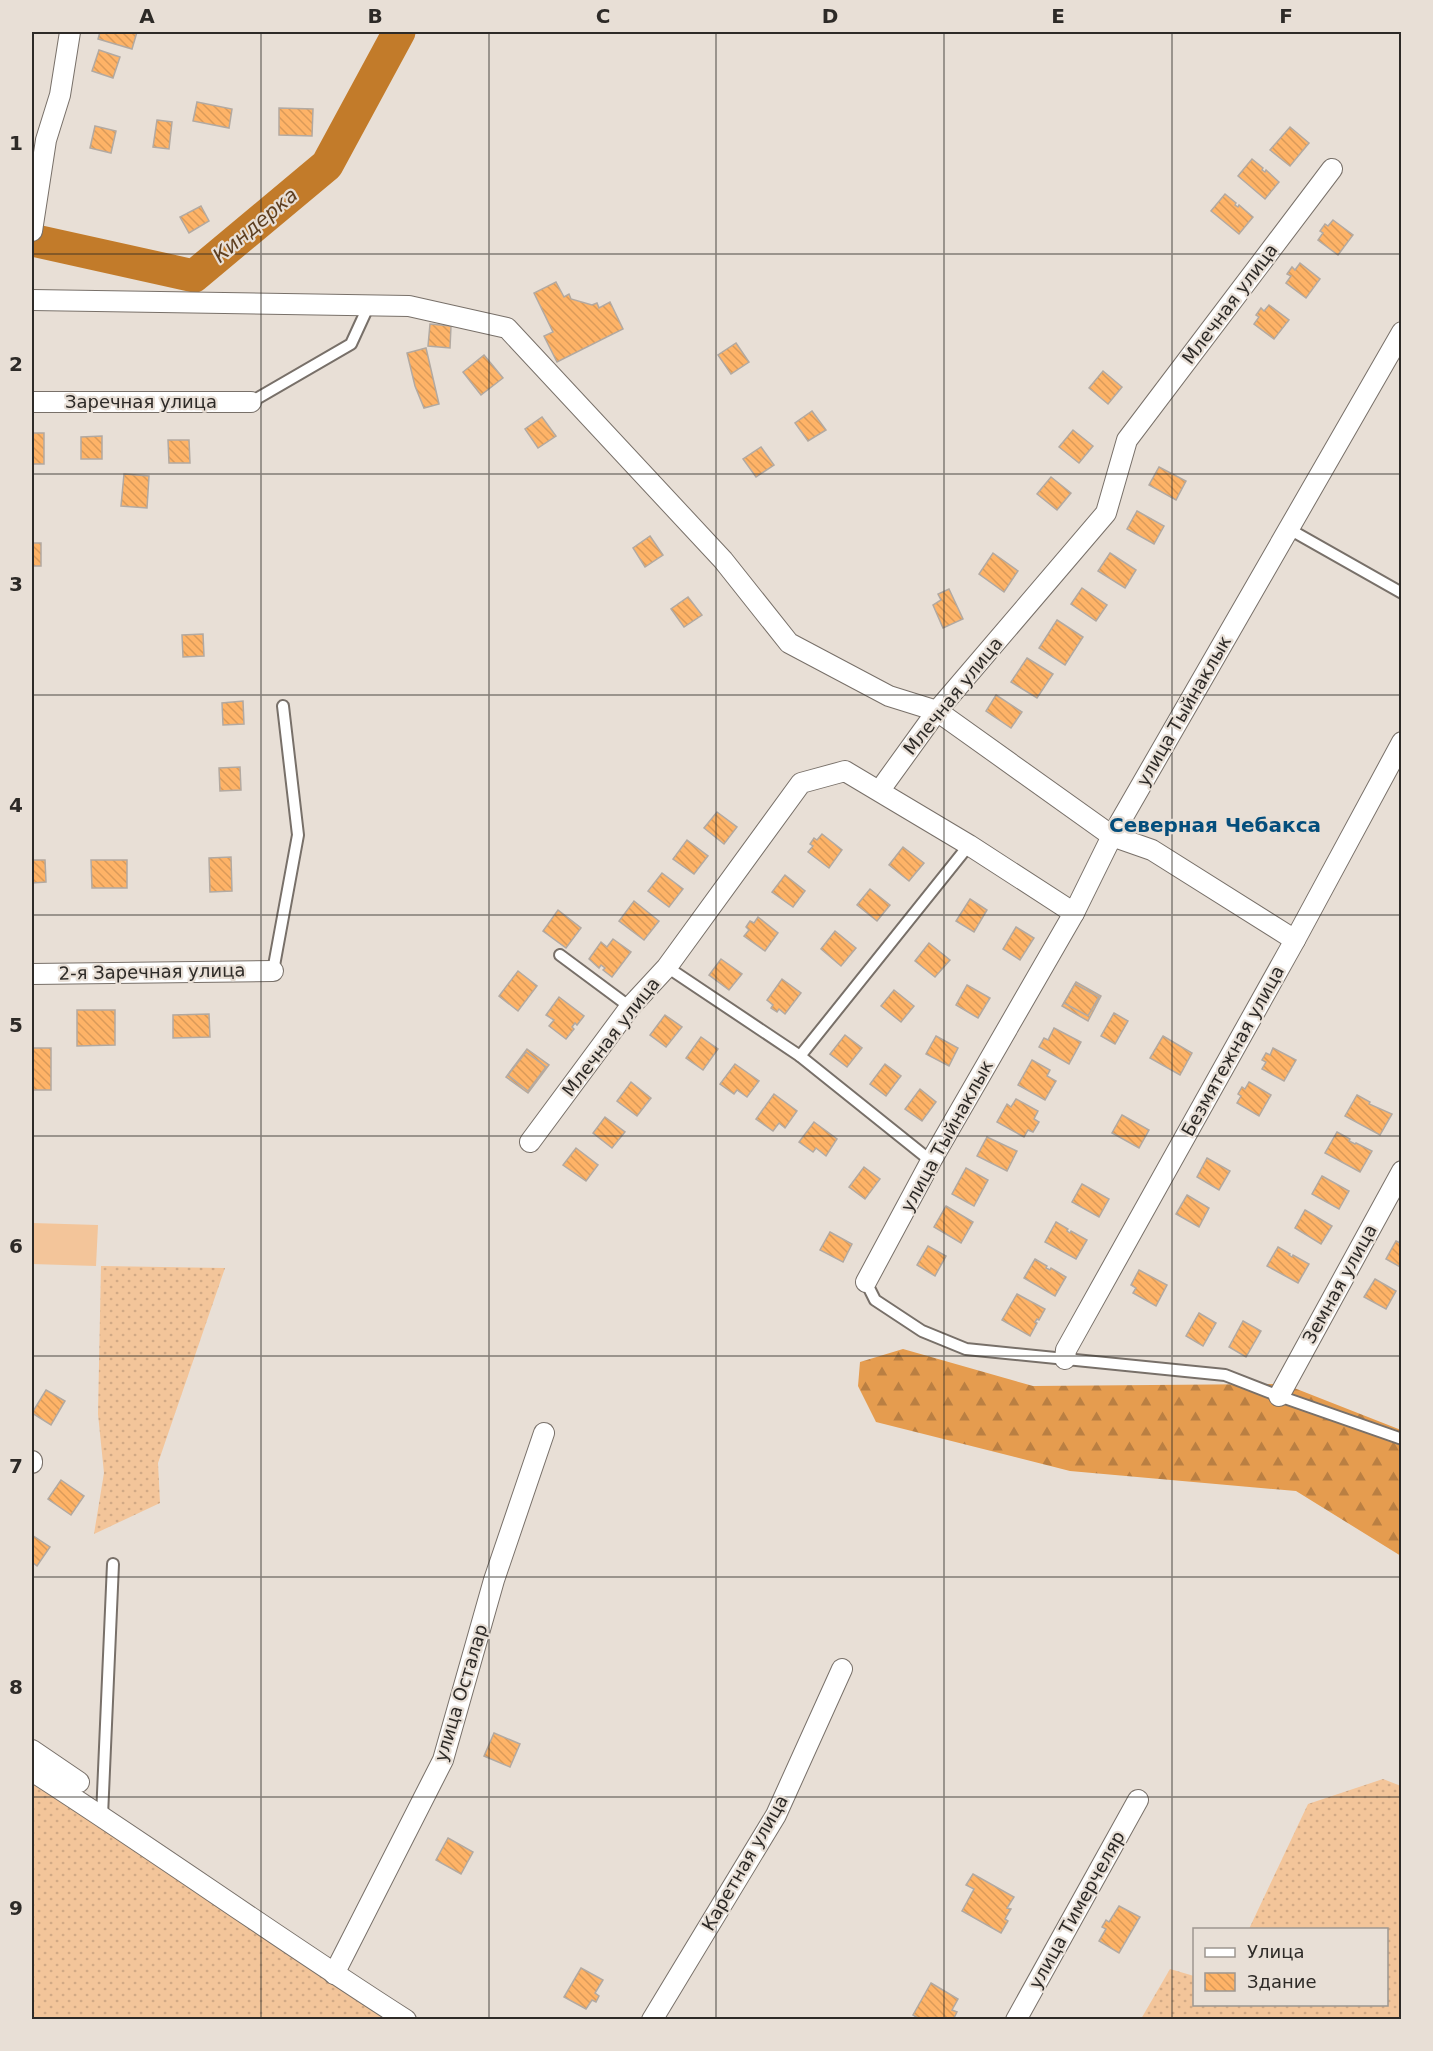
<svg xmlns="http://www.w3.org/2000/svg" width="1433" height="2051" viewBox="0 0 1433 2051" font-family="'DejaVu Sans',sans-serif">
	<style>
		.grass { fill: url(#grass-dots) }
		.forest { fill: url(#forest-firs) }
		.green { fill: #f3c59a }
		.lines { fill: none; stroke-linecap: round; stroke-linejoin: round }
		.river { stroke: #c27b2a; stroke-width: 33 }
		.building { fill: url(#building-back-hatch); stroke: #b2a9a1; stroke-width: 1.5 }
		.lane-casing { stroke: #787069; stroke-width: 14 }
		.street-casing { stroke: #787069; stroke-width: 22 }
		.lane { stroke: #fff; stroke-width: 10 }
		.street { stroke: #fff; stroke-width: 20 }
		.grid { fill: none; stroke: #2d2a27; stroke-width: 1.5; stroke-opacity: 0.55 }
		.labels { text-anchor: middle; stroke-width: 4.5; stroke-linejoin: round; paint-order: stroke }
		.street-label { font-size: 18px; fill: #2d2a27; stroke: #e8dfd6 }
		.water-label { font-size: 20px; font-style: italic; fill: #5e3f20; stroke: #e8dfd6 }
		.neighbourhood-label { font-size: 20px; font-weight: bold; fill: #044e7c; stroke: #e8dfd6 }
		.neatline { fill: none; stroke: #2d2a27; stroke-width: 2 }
		.grid-label { font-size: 20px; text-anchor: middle; font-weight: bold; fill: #2d2a27 }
	</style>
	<defs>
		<pattern id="grass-dots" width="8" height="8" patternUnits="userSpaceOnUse" patternTransform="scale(1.5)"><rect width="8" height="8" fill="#f3c59a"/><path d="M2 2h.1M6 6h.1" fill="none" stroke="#d1a985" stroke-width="1.8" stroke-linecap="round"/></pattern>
		<pattern id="forest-firs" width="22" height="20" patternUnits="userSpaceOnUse" patternTransform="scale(1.5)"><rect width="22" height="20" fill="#e59c4f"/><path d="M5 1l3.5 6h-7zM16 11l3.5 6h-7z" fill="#ba7f42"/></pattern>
		<pattern id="building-back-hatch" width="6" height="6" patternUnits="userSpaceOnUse" patternTransform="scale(1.5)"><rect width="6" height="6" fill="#feb367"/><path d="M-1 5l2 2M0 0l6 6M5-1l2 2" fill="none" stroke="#da9a59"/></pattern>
	</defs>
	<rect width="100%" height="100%" fill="#e8dfd6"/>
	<g class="grass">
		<path d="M101 1266 225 1268 158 1463 160 1503 94 1534 104 1473 98 1414Z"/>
		<path d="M1383 1779 1401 1786V2019H1141L1170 1969 1194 1976V2004H1386V1930L1249 1929 1308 1804Z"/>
		<path d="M32 1781 387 2019H32Z"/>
	</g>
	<path class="forest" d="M903 1349 1033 1386 1284 1384 1401 1430V1556L1296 1491 1070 1471 876 1422 858 1386 860 1362Z"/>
	<path class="green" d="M32 1223 98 1225 96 1266 32 1264Z"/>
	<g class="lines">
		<path class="river" d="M32 240 194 276 327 165 399 32"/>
	</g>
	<g class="building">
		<path d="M100 32H137L132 49 98 39Z"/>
		<path d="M99 50 120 57 113 78 92 71Z"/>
		<path d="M197 102 232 109 229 128 193 121Z"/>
		<path d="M279 108 313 109 312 136 279 135Z"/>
		<path d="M157 120 172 122 169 149 153 147Z"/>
		<path d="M95 126 116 131 111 153 90 148Z"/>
		<path d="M1290 127 1309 143 1290 166 1270 150Z"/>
		<path d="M1252 159 1263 168 1262 170 1265 172 1266 170 1279 182 1265 199 1238 176Z"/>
		<path d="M1225 194 1236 203 1235 205 1238 207 1239 205 1253 217 1239 234 1211 211Z"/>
		<path d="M201 206 209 221 189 233 180 217Z"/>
		<path d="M1333 220 1353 235 1338 255 1318 240 1323 233 1320 231 1325 224 1328 226Z"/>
		<path d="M1300 263 1320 279 1306 298 1286 283 1291 276 1287 274 1292 267 1295 270Z"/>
		<path d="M556 282 564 297 569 294 571 299 592 305 597 303 599 308 610 302 623 329 557 362 544 336 553 332 534 293Z"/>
		<path d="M1269 305 1289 320 1274 339 1254 324 1259 317 1256 315 1261 308 1264 311Z"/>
		<path d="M430 324 451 326 450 348 428 346Z"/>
		<path d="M736 343 749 362 731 374 718 355Z"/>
		<path d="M426 348 439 404 424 408 415 386 407 353Z"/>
		<path d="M484 355 503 378 481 395 463 372Z"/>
		<path d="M1103 371 1122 387 1108 404 1089 388Z"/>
		<path d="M812 411 826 430 808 441 795 423Z"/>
		<path d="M542 417 556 436 538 448 525 429Z"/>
		<path d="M1073 430 1093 446 1079 463 1059 447Z"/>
		<rect x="32" y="433" width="12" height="31"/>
		<path d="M102 436V459H81V437Z"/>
		<path d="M168 440H189L190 463H169Z"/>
		<path d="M761 447 774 465 756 477 743 459Z"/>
		<path d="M1159 467 1186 481 1176 500 1149 485Z"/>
		<path d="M124 474 149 476 147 508 121 506Z"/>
		<path d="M1051 477 1071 493 1057 510 1037 494Z"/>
		<path d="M1137 511 1164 526 1154 544 1127 529Z"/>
		<path d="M650 536 663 555 645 567 633 548Z"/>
		<rect x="32" y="543" width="9" height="23"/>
		<path d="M993 553 1018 571 1004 592 979 574Z"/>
		<path d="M1110 553 1136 570 1125 588 1098 571Z"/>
		<path d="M1082 588 1107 605 1096 621 1071 604Z"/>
		<path d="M949 589 963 619 943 628 933 605 941 600 938 594Z"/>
		<path d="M688 597 702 615 684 627 671 609Z"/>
		<path d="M1057 620 1083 637 1065 665 1039 648Z"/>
		<path d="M203 634 204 656 183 657 182 635Z"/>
		<path d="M1027 658 1053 674 1037 698 1011 682Z"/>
		<path d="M996 695 1022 712 1011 728 986 711Z"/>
		<path d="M243 701 244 724 223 725 222 703Z"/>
		<path d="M240 767 241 790 220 791 219 768Z"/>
		<path d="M717 812 737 827 724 844 704 828Z"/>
		<path d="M822 834 842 850 829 868 808 852 813 846 810 844 814 838 817 840Z"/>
		<path d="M687 840 708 856 694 874 673 859Z"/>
		<path d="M903 847 924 863 909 881 889 865Z"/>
		<path d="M231 857 232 891 210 892 209 858Z"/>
		<path d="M32 860H45L46 882 32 883Z"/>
		<path d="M91 860H127V888H92Z"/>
		<path d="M662 873 683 889 669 907 648 891Z"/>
		<path d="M785 875 805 891 793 907 772 892Z"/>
		<path d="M870 889 890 905 877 921 857 905Z"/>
		<path d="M970 899 987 910 974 932 956 921Z"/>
		<path d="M634 901 659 921 644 940 619 921Z"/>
		<path d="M558 910 581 928 566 948 543 931Z"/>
		<path d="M758 917 778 933 765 951 744 936 749 930 746 927 750 921 754 923Z"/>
		<path d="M1016 927 1034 938 1020 960 1003 949Z"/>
		<path d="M835 931 856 948 841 966 821 949Z"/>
		<path d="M613 939 631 952 612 977 603 970 605 968 601 965 599 968 589 959 601 942 607 947Z"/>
		<path d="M929 943 950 960 935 977 915 961Z"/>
		<path d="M721 959 742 974 729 990 709 975Z"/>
		<path d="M518 971 537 986 518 1011 499 996Z"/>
		<path d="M782 979 801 993 785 1014 779 1009 777 1012 771 1008 773 1005 767 1000Z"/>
		<path d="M1076 982 1101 996 1088 1021 1062 1006Z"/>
		<path d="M1075 984 1099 997 1088 1016 1064 1003Z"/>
		<path d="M967 985 990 998 978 1018 956 1005Z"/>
		<path d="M894 990 914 1006 901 1022 881 1006Z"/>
		<path d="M559 997 584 1016 577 1025 575 1023 572 1027 574 1029 566 1039 549 1026 554 1020 546 1015Z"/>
		<path d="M77 1010H115V1045L77 1046Z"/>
		<path d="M1114 1013 1128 1021 1115 1044 1101 1036Z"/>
		<path d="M209 1014 210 1037 173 1038V1015Z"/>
		<path d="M665 1015 682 1027 666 1047 650 1035Z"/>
		<path d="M1054 1028 1081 1042 1069 1064 1039 1047 1044 1038 1048 1040Z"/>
		<path d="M845 1035 862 1048 847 1067 830 1054Z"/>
		<path d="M936 1036 958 1048 949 1066 926 1054Z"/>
		<path d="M1163 1036 1192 1053 1180 1075 1150 1058Z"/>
		<path d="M701 1037 718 1049 703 1070 686 1058Z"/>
		<path d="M32 1048H51V1090H32V1096Z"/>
		<path d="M1273 1048 1296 1060 1284 1081 1262 1069 1266 1062 1262 1060 1266 1053 1270 1055Z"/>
		<path d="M527 1049 549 1065 528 1093 506 1077Z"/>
		<path d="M526 1052 546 1067 528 1091 508 1075Z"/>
		<path d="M1032 1060 1050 1070 1047 1076 1056 1081 1045 1100 1018 1085Z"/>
		<path d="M735 1064 759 1081 747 1097 737 1090 734 1094 720 1084Z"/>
		<path d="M885 1064 901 1076 886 1096 870 1084Z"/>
		<path d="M631 1082 651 1098 637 1116 617 1101Z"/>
		<path d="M1249 1082 1271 1095 1259 1116 1237 1103 1241 1096 1238 1094 1242 1087 1245 1089Z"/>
		<path d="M920 1089 936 1102 922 1121 905 1109Z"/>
		<path d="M774 1094 797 1111 785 1128 779 1123 773 1131 756 1119Z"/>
		<path d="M1357 1095 1370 1102 1369 1104 1392 1114 1380 1135 1345 1116Z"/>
		<path d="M1016 1099 1038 1111 1034 1119 1039 1122 1033 1132 1028 1130 1024 1137 997 1122 1007 1104 1011 1107Z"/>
		<path d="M1122 1115 1149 1130 1139 1148 1112 1133Z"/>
		<path d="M605 1117 625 1132 612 1148 593 1133Z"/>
		<path d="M814 1122 837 1139 826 1156 816 1148 813 1152 799 1142Z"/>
		<path d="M1337 1132 1350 1139 1349 1141 1355 1144 1356 1143 1372 1151 1360 1172 1325 1153Z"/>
		<path d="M987 1137 1017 1151 1007 1171 977 1156Z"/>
		<path d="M576 1148 598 1165 586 1181 563 1165Z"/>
		<path d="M1207 1158 1230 1171 1219 1190 1197 1177Z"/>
		<path d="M864 1167 880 1179 865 1199 849 1187Z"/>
		<path d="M966 1168 988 1180 974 1206 952 1194Z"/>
		<path d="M1322 1176 1349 1191 1339 1209 1312 1194Z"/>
		<path d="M1082 1184 1109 1199 1099 1217 1072 1202Z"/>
		<path d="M1187 1195 1209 1208 1199 1227 1176 1214Z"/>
		<path d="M946 1206 973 1222 961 1243 934 1227Z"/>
		<path d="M1305 1210 1332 1226 1321 1244 1295 1228Z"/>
		<path d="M1056 1222 1068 1229 1067 1231 1070 1233 1071 1231 1087 1240 1076 1259 1045 1242Z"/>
		<path d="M830 1232 852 1244 843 1262 820 1250Z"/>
		<path d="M1396 1241 1402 1244V1268L1386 1259Z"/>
		<path d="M928 1246 946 1256 935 1276 917 1265Z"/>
		<path d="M1278 1247 1290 1254 1289 1255 1292 1257 1293 1255 1309 1264 1298 1283 1267 1266Z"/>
		<path d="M1035 1259 1047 1266 1046 1268 1050 1270 1051 1268 1066 1277 1055 1296 1024 1278Z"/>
		<path d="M1139 1270 1167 1285 1156 1306 1133 1293 1136 1288 1131 1285Z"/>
		<path d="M1375 1279 1396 1291 1386 1309 1364 1297Z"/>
		<path d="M1017 1294 1045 1309 1039 1320 1037 1319 1035 1322 1037 1323 1030 1336 1002 1320Z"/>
		<path d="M1199 1313 1216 1323 1203 1346 1186 1336Z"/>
		<path d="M1243 1321 1261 1331 1246 1357 1229 1347Z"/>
		<path d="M46 1390 65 1401 51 1425 32 1413Z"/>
		<path d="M61 1480 84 1496 71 1515 48 1499Z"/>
		<path d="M32 1535 50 1547 37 1566 32 1562Z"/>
		<path d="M494 1733 520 1744 510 1767 484 1756Z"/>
		<path d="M448 1838 473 1852 461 1874 436 1860Z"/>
		<path d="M973 1874 1014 1897 1007 1908 1011 1909 1005 1919 1008 1921 1001 1933 962 1911 974 1889 966 1885Z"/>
		<path d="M1119 1906 1140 1917 1119 1953 1099 1941 1106 1929 1102 1927 1106 1920 1109 1922Z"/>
		<path d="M581 1968 603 1980 595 1993 599 1996 596 2002 592 2000 586 2009 564 1997Z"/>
		<path d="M931 1983 958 1999 952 2010 957 2012 953 2020H921L913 2015Z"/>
	</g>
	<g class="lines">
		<defs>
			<g id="lane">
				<path d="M251 402 351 344 368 307"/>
				<path d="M1289 529 1402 593"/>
				<path d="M560 955 630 1007"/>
				<path d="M667 967 800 1056 931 1161"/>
				<path d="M273 971 298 835 283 706"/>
				<path d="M800 1056 969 845"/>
				<path d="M866 1282 875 1300 922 1331 966 1349 1225 1375 1279 1396 1402 1439"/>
				<path d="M102 1816 113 1564"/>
			</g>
			<g id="street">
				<path d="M32 231 46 140 60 95 70 32"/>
				<path d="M32 300 409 306 507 328 723 560 789 643 889 696 937 711 1112 836 1152 850 1295 940"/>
				<path d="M32 402H251"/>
				<path d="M880 790 937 711 1106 513 1127 440 1332 169"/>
				<path d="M32 974 273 971"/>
				<path d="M530 1142 630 1007 667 967 801 783 845 771 969 845 1074 913"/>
				<path d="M866 1282 931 1161 1074 913 1112 836 1402 332"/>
				<path d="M1065 1359 1066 1350 1295 940 1402 742"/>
				<path d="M1279 1396 1402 1171"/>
				<path d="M32 1461V1463"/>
				<path d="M32 1750 79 1782"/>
				<path d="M32 1771C158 1852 279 1939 406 2020"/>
				<path d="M334 1974 443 1760 494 1580 544 1433"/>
				<path d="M652 2020 776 1815 842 1669"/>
				<path d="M1016 2020 1138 1800"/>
			</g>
		</defs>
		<use href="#lane" class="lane-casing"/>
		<use href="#street" class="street-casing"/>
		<use href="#lane" class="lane"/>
		<use href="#street" class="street"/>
	</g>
	<path class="grid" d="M261 32V2020M489 32V2020M716 32V2020M944 32V2020M1172 32V2020M32 254H1402M32 474H1402M32 695H1402M32 915H1402M32 1136H1402M32 1356H1402M32 1577H1402M32 1797H1402"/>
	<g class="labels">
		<g class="street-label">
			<text transform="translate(1230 304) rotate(-53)" y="6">Млечная улица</text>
			<text x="141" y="408">Заречная улица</text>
			<text transform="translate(953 696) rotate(-51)" y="6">Млечная улица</text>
			<text transform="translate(1184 711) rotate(-60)" y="6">улица Тыйнаклык</text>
			<text transform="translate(152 972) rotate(-1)" y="6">2-я Заречная улица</text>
			<text transform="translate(611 1037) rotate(-52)" y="6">Млечная улица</text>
			<text transform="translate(1233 1051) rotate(-61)" y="6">Безмятежная улица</text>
			<text transform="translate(947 1136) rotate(-61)" y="6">улица Тыйнаклык</text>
			<text transform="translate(1340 1284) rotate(-61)" y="6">Земная улица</text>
			<text transform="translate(461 1693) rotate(-73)" y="6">улица Осталар</text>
			<text transform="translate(745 1863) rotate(-60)" y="6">Каретная улица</text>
			<text transform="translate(1077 1910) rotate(-61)" y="6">улица Тимерчеляр</text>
		</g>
		<g class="water-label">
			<text transform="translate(255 225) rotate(-40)" y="7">Киндерка</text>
		</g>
		<g class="neighbourhood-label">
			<text x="1215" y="832">Северная Чебакса</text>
		</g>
	</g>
	<rect width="1433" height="2051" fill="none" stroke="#e8dfd6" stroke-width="66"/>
	<rect x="1193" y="1928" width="195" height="78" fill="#e8dfd6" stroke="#9d9790" stroke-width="1.5"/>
	<rect x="1205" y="1948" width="30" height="9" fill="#ffffff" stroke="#9d9790" stroke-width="1.5"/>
	<text x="1247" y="1958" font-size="18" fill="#2d2a27">Улица</text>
	<rect x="1205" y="1973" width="30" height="18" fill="url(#building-back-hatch)" stroke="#9d9790" stroke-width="1.5"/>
	<text x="1247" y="1988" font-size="18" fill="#2d2a27">Здание</text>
	<rect x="33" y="33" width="1367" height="1985" class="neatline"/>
	<g class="grid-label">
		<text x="147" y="23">A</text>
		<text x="375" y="23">B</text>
		<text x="603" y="23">C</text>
		<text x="830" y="23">D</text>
		<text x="1058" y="23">E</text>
		<text x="1286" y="23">F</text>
		<text x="16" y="150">1</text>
		<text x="16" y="371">2</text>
		<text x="16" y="591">3</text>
		<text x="16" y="812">4</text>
		<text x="16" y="1032">5</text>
		<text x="16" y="1253">6</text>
		<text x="16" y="1473">7</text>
		<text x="16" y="1694">8</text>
		<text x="16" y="1915">9</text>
	</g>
</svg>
